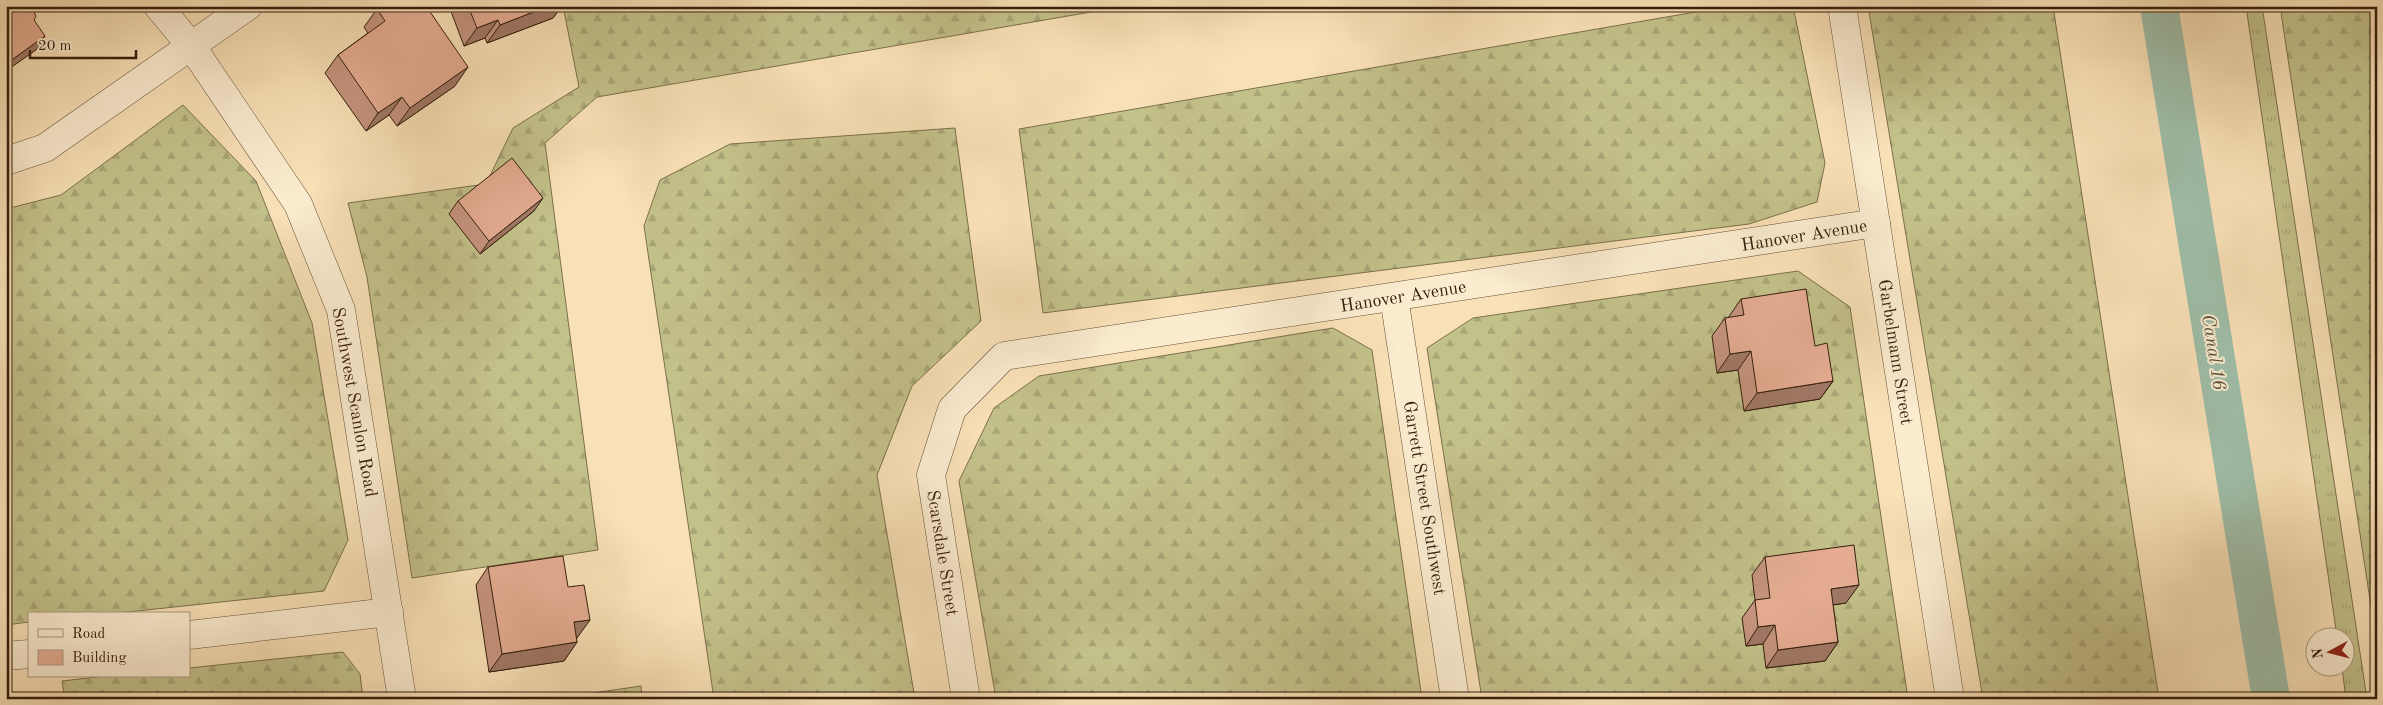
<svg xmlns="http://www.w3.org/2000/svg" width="2383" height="705" viewBox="0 0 2383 705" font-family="'Old Standard TT',serif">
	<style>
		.grass { fill: url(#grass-tufts); stroke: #7c704b }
		.forest { fill: url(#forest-firs); stroke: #7c704b }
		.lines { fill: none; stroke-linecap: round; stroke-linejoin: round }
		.canal { stroke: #9fbea9; stroke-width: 38 }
		.minor-casing { stroke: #665037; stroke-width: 29 }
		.minor { stroke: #fbecd0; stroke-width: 28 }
		.wall { fill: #c5947e; stroke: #351f0c }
		.shaded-wall { fill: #a07866; stroke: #351f0c }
		.building { fill: #e5ac92; stroke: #351f0c }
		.labels { text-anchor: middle; stroke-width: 4; stroke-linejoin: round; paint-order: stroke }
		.street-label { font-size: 18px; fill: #351f0c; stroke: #fbecd0 }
		.water-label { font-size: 19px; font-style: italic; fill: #554f3b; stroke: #fbecd0 }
	</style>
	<defs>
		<pattern id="grass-tufts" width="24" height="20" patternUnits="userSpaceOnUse" patternTransform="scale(1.25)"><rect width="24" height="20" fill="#c3c18a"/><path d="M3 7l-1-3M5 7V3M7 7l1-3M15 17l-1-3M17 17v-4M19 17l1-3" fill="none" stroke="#a8a576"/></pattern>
		<pattern id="forest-firs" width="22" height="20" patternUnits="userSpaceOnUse" patternTransform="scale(1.25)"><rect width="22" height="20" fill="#c3c18a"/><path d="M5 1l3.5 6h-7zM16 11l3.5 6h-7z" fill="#a8a576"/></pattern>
	</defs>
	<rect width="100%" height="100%" fill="#f9e1b7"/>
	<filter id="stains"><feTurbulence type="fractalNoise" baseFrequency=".004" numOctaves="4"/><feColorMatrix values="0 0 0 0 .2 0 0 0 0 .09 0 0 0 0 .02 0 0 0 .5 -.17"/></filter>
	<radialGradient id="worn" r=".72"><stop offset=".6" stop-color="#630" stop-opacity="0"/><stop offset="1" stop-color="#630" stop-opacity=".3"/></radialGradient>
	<path class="grass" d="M2246 6H2262L2367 699H2346L2342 668H2346V638L2337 637Z"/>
	<g class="forest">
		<path d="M563 6H1126L597 97 545 143 598 550 412 578 367 277 348 203 486 184 513 128 579 87Z"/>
		<path d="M1730 6H1793L1825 163 1817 202 1749 224 1043 313 1019 129Z"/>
		<path d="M1868 6H2053L2159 699H1983Z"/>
		<path d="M2280 6H2377V646Z"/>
		<path d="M183 105 256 181 312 323 348 540 324 591 109 614H29V622L6 625V209L61 195Z"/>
		<path d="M955 128 981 321 912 386 877 475 915 699H714L644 226 660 180 730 144Z"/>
		<path d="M1798 271 1850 307 1908 699H1482L1427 348 1473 318Z"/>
		<path d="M1333 328 1372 350 1422 699H996L959 481 994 408 1039 376Z"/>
		<path d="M343 652 360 674 363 699H65L62 681 106 676H189V668Z"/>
		<path d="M641 686 642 699H552Z"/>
	</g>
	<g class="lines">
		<path class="canal" d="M2159 6 2271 699"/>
		<defs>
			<g id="minor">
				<path d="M158 6 192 47 298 204 341 310 402 699"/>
				<path d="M1842 6 1950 699"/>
				<path d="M6 161 45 148 248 6"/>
				<path d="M1394 297 1455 699"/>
				<path d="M189 635 389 612"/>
				<path d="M6 656 29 654"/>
				<path d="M966 699 931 475 952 409 1004 356 1876 223"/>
			</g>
		</defs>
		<use href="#minor" class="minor-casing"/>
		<use href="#minor" class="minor"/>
	</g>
	<g class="wall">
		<path d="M449 6H562L553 18 487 43 485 38 464 46Z"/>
		<path d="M377 9 455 86 397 126 389 115 366 131 325 73 338 55 368 33 364 27Z"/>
		<path d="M458 201 534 211 480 254 449 214Z"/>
		<path d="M1741 299 1815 346 1833 381 1820 399 1744 411 1738 370 1717 373 1712 336 1725 318H1728Z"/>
		<path d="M1765 557 1846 603 1833 605 1838 642 1825 661 1766 668 1763 644 1746 646 1742 618 1755 600 1752 575Z"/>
		<path d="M488 567 568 587 590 620 576 638 577 642 564 661 489 672 476 585Z"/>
	</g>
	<g class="shaded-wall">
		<path d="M36 6H44L22 22 32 9Z"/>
		<path d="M549 6H562L553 18 487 43 500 25Z"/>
		<path d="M498 20 485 38 464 46 477 28Z"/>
		<path d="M45 36 36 50 6 71V64Z"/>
		<path d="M468 67 455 86 397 126 410 108Z"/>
		<path d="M402 97 389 115 366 131 378 113Z"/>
		<path d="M543 198 534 211 480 254 489 241Z"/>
		<path d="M1751 351 1738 370 1717 373 1730 354Z"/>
		<path d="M1833 381 1820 399 1744 411 1757 393Z"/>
		<path d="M1859 585 1846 603 1818 607 1831 589Z"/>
		<path d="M590 620 577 638 562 640 574 622Z"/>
		<path d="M1775 625 1763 644 1746 646 1758 627Z"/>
		<path d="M577 642 564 661 489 672 502 654Z"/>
		<path d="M1838 642 1825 661 1766 668 1778 650Z"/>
	</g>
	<g class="building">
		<path d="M6 6H36L32 9 36 16 34 20 45 36 6 64Z"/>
		<path d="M381 6H426L468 67 410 108 402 97 378 113 338 55 385 21 377 9Z"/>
		<path d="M468 6H549L500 25 498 20 477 28Z"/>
		<path d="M512 158 543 198 489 241 458 201Z"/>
		<path d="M1806 289 1815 346 1827 343 1833 381 1757 393 1751 351 1730 354 1725 318 1744 315 1741 299Z"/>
		<path d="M1854 545 1859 585 1831 589 1838 642 1778 650 1775 625 1758 627 1755 600 1770 598 1765 557Z"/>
		<path d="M563 556 568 587 584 585 590 620 574 622 577 642 502 654 488 567Z"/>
	</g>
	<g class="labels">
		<g class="street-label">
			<text transform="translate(1804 235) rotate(-9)" y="6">Hanover Avenue</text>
			<text transform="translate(1403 296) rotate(-9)" y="6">Hanover Avenue</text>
			<text transform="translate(1896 352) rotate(81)" y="6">Garbelmann Street</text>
			<text transform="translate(355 402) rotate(80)" y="6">Southwest Scanlon Road</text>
			<text transform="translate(1425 498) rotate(81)" y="6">Garrett Street Southwest</text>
			<text transform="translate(943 553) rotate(81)" y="6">Scarsdale Street</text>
		</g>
		<g class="water-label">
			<text transform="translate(2215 352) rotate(81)" y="7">Canal 16</text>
		</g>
	</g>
	<rect width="2383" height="705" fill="none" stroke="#f9e1b7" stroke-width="25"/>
	<rect x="8" y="8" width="2368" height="690" fill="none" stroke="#351f0c" stroke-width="2.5"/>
	<rect x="12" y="12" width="2358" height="680" fill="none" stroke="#351f0c"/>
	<rect x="28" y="612" width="162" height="65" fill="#fbecd0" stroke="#ac9a82"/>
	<rect x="38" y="629" width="25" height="8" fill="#fbecd0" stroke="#ac9a82"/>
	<text x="72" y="638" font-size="15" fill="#351f0c">Road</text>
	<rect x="38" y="650" width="25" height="15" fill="#e5ac92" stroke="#ac9a82"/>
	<text x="72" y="662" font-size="15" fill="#351f0c">Building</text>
	<g transform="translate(2330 652) rotate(263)"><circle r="24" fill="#fbecd0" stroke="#ac9a82"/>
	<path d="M0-4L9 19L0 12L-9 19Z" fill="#8f2418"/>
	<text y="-8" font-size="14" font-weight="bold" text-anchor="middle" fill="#351f0c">N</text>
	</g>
	<path d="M30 50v8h106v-8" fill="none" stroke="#351f0c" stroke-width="2.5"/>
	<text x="38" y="50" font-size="15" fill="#351f0c" stroke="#fbecd0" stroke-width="4" paint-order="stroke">20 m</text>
	<rect width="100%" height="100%" filter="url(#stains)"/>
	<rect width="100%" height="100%" fill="url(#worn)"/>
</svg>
